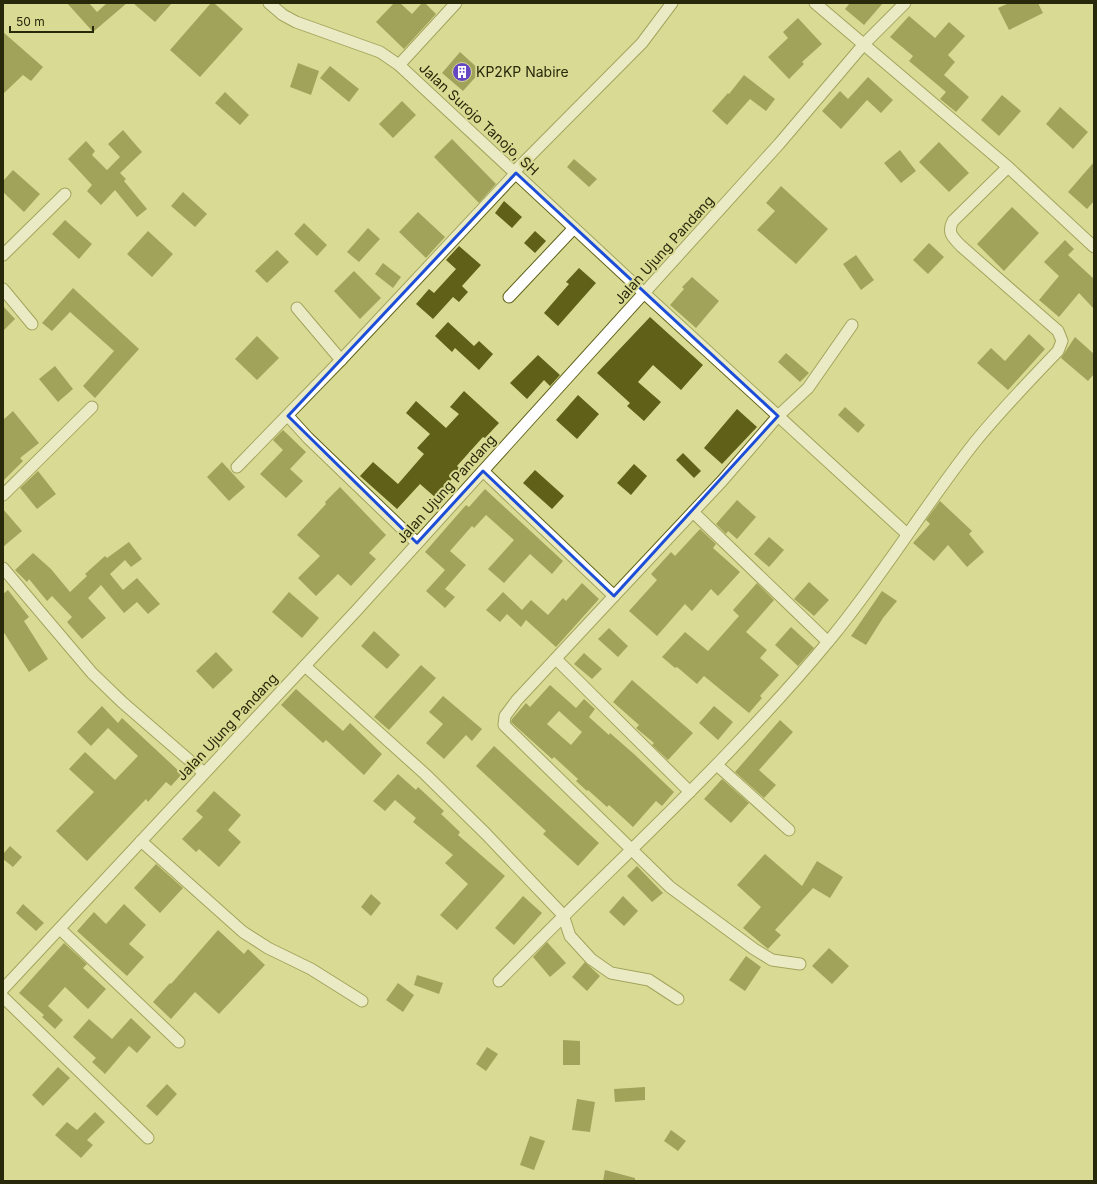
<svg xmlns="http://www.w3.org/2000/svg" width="1097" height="1184" viewBox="0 0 1097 1184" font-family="Inter,sans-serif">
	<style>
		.building { fill: #606018; fill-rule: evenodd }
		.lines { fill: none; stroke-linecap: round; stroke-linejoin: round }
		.minor-casing { stroke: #62621a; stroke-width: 13 }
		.minor { stroke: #fff; stroke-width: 11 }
		.marked { fill: none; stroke: #1d4ed8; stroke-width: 3; stroke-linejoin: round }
		.labels { text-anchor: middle; stroke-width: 4; stroke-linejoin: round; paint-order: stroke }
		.poi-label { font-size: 14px; fill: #28280b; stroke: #d9db94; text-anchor: start }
		.street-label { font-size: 14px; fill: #28280b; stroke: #d9db94 }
	</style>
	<rect width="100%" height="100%" fill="#d9db94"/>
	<g class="building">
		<path d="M67 3H89L97 12 107 3H127L93 32Z"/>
		<path d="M133 3H172L155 22Z"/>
		<path d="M211 3H214L243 29 200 77 170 50Z"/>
		<path d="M394 3H400L412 14 422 3H425L436 14 404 49 376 22Z"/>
		<path d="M850 3H883L864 25 845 9Z"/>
		<path d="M1009 3H1038L1043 13 1009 30 998 8Z"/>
		<path d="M909 16 935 38 949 22 965 36 948 55 955 62 944 75 969 97 956 112 940 99 946 92 909 61 913 56 890 37Z"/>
		<path d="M798 18 822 44 802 62 804 64 789 79 768 57 788 38 783 32Z"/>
		<path d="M3 32 43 67 31 81 23 75 3 94Z"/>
		<path d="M460 52 481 71 463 91 442 73Z"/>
		<path d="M298 63 319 71 311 95 290 87Z"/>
		<path d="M330 66 359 89 349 102 320 78Z"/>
		<path d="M744 75 775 99 766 111 750 99 727 125 712 111 728 93 729 94Z"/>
		<path d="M868 77 893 100 881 113 867 100 841 129 822 111 840 91 848 99Z"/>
		<path d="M225 92 249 115 240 125 215 103Z"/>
		<path d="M1002 95 1021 111 999 136 981 120Z"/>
		<path d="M402 101 416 115 393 138 379 124Z"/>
		<path d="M1060 107 1088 132 1073 149 1046 124Z"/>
		<path d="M123 130 142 152 120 173 126 179 124 181 147 209 137 217 115 190 101 205 87 191 92 185 68 159 86 141 95 151 92 155 107 170 120 157 108 144Z"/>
		<path d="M452 139 496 184 479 203 434 157Z"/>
		<path d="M939 142 969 173 949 192 919 162Z"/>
		<path d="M900 150 916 171 901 183 884 163Z"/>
		<path d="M574 159 597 179 589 187 567 167Z"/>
		<path d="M1094 162V201L1087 209 1068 192Z"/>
		<path d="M13 170 40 194 24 212 3 192V181Z"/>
		<path d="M781 186 828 229 796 264 757 230 775 211 766 203Z"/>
		<path d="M183 192 207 214 195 227 171 206Z"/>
		<path d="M504 201 522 217 512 228 495 213Z"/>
		<path d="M1012 207 1039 233 1004 271 977 244Z"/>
		<path d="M418 212 445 237 426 258 399 232Z"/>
		<path d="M65 220 92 244 79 259 52 234Z"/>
		<path d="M304 223 327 245 317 256 294 234Z"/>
		<path d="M368 228 380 239 359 262 347 252Z"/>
		<path d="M148 231 173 254 152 277 127 254Z"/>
		<path d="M535 231 546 241 535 253 524 243Z"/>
		<path d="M1065 240 1074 249 1068 255 1094 279V309L1079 293 1059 317 1039 300 1059 276 1044 262Z"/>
		<path d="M929 243 944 257 928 274 913 260Z"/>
		<path d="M459 246 481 265 462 286 468 292 459 302 453 297 433 319 416 304 429 289 434 293 456 269 446 260Z"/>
		<path d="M277 250 289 262 267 283 255 271Z"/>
		<path d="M856 255 874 280 861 290 843 264Z"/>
		<path d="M383 263 401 277 393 288 375 274Z"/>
		<path d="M579 268 596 283 558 326 544 313 569 284 566 282Z"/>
		<path d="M354 271 381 298 360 319 334 291Z"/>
		<path d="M692 277 719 301 696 328 670 305 684 289 682 287Z"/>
		<path d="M73 288 139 349 95 398 83 386 114 351 70 312 52 331 42 323Z"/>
		<path d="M3 306 15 319 3 331Z"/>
		<path d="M650 317 703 365 681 390 653 365 638 382 661 402 644 421 627 406 630 403 597 373Z"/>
		<path d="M448 322 474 346 479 341 493 354 479 370 455 348 452 352 435 336Z"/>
		<path d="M1029 334 1045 349 1008 390 977 363 991 348 1005 361Z"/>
		<path d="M257 336 279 358 257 380 235 359Z"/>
		<path d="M1075 337 1094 354V374L1088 381 1061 358Z"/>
		<path d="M786 353 809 373 800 382 778 362Z"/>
		<path d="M538 355 560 375 550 386 544 380 527 399 510 383Z"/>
		<path d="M55 366 73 389 58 402 39 379Z"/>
		<path d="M464 391 499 423 485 438 483 437 457 466 460 469 436 498 420 484 397 509 360 476 373 462 398 484 424 454 417 448 430 434 406 413 416 401 446 428 459 414 450 407Z"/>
		<path d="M578 395 599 414 577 439 556 420Z"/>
		<path d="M845 407 865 425 858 433 838 415Z"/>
		<path d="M737 409 757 427 722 464 704 448Z"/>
		<path d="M13 411 39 443 20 458 23 461 3 481V420Z"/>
		<path d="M283 430 306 452 290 469 303 481 286 498 260 474 283 450 273 440Z"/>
		<path d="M683 453 701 471 694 478 676 460Z"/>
		<path d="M222 462 245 487 229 501 207 477Z"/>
		<path d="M634 464 647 476 631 495 617 483Z"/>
		<path d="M535 470 564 496 552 509 523 483Z"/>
		<path d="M38 471 56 494 37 509 20 488Z"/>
		<path d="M340 487 386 535 369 553 376 559 351 586 338 574 316 596 298 578 320 556 297 535 326 504 325 502Z"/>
		<path d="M485 489 563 561 552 574 530 554 504 583 488 569 514 540 486 515 474 528 472 526 450 551 466 565 445 589 455 597 445 608 426 591 445 570 425 552 466 505 469 507Z"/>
		<path d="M737 500 756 517 737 539 728 531 726 534 716 524Z"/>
		<path d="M940 501 972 531 969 534 984 552 967 567 948 545 934 561 913 543 930 524 926 520Z"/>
		<path d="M3 509 22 531 3 547Z"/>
		<path d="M700 529 716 544 713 548 740 572 718 596 711 589 692 611 685 604 657 636 629 611 657 580 651 574 671 552 675 556Z"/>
		<path d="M769 537 784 550 769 567 754 554Z"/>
		<path d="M129 542 142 559 131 567 125 560 110 574 123 590 137 578 160 604 148 614 137 602 124 613 101 585 88 598 106 618 82 639 67 622 72 617 52 596 47 601 29 579 27 582 15 570 33 553 51 569 70 592 87 576 85 574 105 556 107 558Z"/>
		<path d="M809 582 829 600 814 616 794 599Z"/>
		<path d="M582 583 599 599 556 647 526 620 521 627 507 614 500 622 486 610 503 592 522 610 531 600 548 615 563 598 566 601Z"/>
		<path d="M757 583 774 600 746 632 767 650 760 658 779 675 760 696 762 698 749 713 704 676 697 684 677 667 675 668 662 657 685 632 708 651 739 616 733 610Z"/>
		<path d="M8 590 29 617 24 621 48 659 29 672 3 631V594Z"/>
		<path d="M882 591 897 601 883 618 866 645 851 636Z"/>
		<path d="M289 592 319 618 302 638 272 612Z"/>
		<path d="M791 627 814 648 798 666 775 645Z"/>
		<path d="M609 628 628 646 618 657 598 639Z"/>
		<path d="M374 631 400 655 387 669 361 646Z"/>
		<path d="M216 652 233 670 213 689 196 671Z"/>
		<path d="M584 653 602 669 592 679 574 664Z"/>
		<path d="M421 665 436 678 389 730 374 717Z"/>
		<path d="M632 680 693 733 668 760 652 745 654 743 636 728 639 725 613 702Z"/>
		<path d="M550 685 576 708 584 699 595 709 589 717 609 735 610 733 634 754 674 792 662 806 656 801 633 827 609 805 607 807 588 790 587 791 576 781 578 779 554 757 552 759 511 722 512 719 526 703 530 707ZM559 711 582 732 571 745 547 724Z"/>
		<path d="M296 689 343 731 350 723 382 754 364 775 326 740 323 743 281 705Z"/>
		<path d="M443 696 482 729 472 741 466 735 444 759 426 743 443 724 429 712Z"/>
		<path d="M102 706 118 723 122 718 182 774 171 786 166 782 148 802 146 799 87 861 56 831 94 792 69 769 85 752 115 780 138 756 108 728 91 746 77 732Z"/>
		<path d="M714 706 733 722 718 740 699 723Z"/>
		<path d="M780 720 793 732 759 770 776 785 764 798 735 772Z"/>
		<path d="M494 746 599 843 578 866 543 834 546 831 476 766Z"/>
		<path d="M398 774 416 790 418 787 444 811 441 814 460 832 458 835 505 876 457 930 440 915 468 884 445 863 453 855 413 822 416 818 395 800 385 811 373 801Z"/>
		<path d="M722 779 749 803 731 823 704 799Z"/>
		<path d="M214 791 241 815 228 830 241 842 219 867 199 849 196 852 182 839 203 817 196 811Z"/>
		<path d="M10 846 22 857 13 867 3 859V854Z"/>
		<path d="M765 854 802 886 817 861 843 877 830 898 813 888 775 930 781 935 768 949 743 928 761 907 737 885Z"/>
		<path d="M156 864 183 888 160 913 134 888Z"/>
		<path d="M637 866 663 893 652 902 627 876Z"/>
		<path d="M371 894 381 903 371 916 361 907Z"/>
		<path d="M523 896 542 913 514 945 495 928Z"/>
		<path d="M623 896 638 911 624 926 609 912Z"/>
		<path d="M23 904 44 923 36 931 16 913Z"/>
		<path d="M124 904 146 925 129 944 144 957 127 976 77 931 94 912 106 924Z"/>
		<path d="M218 930 244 954 248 949 265 965 219 1014 195 992 171 1019 153 1002 170 983 171 984Z"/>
		<path d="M547 942 566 963 550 977 533 957Z"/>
		<path d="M64 943 87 964 83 968 106 989 88 1009 65 987 48 1006 63 1020 55 1029 42 1017 44 1015 19 993Z"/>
		<path d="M829 948 849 966 832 984 812 966Z"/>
		<path d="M746 956 761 967 745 991 729 980Z"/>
		<path d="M585 962 600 976 587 991 572 977Z"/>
		<path d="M417 975 443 983 439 994 414 985Z"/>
		<path d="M398 983 414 995 403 1012 386 1000Z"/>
		<path d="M131 1018 151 1037 137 1053 129 1046 105 1074 92 1062 96 1058 73 1037 89 1019 112 1039Z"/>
		<path d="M563 1040 580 1041V1065H563Z"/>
		<path d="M487 1047 498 1054 486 1071 476 1064Z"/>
		<path d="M58 1067 70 1078 43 1106 32 1095Z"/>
		<path d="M167 1084 177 1094 157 1116 146 1106Z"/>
		<path d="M645 1087V1100L615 1102 614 1089Z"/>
		<path d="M577 1099 595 1102 590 1132 572 1130Z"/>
		<path d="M95 1112 105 1122 87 1140 93 1145 81 1158 55 1135 67 1122 77 1130Z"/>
		<path d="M671 1130 686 1141 678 1151 664 1141Z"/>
		<path d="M530 1136 545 1141 534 1170 520 1165Z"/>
		<path d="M605 1170 635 1178V1181H603Z"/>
	</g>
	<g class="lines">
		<defs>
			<g id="minor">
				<path d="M269 3 283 15 296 22 380 52 399 65 645 294 907 534"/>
				<path d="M815 3 1008 167 1094 247"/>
				<path d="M399 65 456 3"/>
				<path d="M514 172 642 43 672 3"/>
				<path d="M3 255 65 194"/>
				<path d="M3 289 32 324"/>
				<path d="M509 297 574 228"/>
				<path d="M297 308 341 360"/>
				<path d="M288 416 308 438 417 543"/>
				<path d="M237 467 341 360 516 173"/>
				<path d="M483 471 614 596 517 700 505 716 504 725 670 887 754 949 772 960 800 964"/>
				<path d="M3 495 92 407"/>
				<path d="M693 512 828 642"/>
				<path d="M3 568 92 673 122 702 204 773"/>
				<path d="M614 596 722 481 778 416 808 388 852 325"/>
				<path d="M556 659 690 792"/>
				<path d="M305 666 425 774 486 834 563 915 570 936 591 959 611 973 649 980 678 999"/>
				<path d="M718 766 789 830"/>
				<path d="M141 841 243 932 268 948 311 969 362 1001"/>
				<path d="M60 929 179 1042"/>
				<path d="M499 981C610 867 730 761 832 637 883 575 925 505 975 442 1001 410 1029 381 1058 351L1062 341 1058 331 961 246C952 237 947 232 953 221L1008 167"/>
				<path d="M3 989 356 611 779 144 864 44 905 3"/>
				<path d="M3 997 148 1138"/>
			</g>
		</defs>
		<use href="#minor" class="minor-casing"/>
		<use href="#minor" class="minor"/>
	</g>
	<path d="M0 0H1097V1184H0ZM516 173 778 416 614 596 483 471 417 543 288 416Z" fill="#d9db94" fill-opacity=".55" fill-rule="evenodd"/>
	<path class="marked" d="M516 173 778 416 614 596 483 471 417 543 288 416Z"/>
	<defs>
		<symbol id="building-disc" viewBox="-11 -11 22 22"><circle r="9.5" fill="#6548c1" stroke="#d9db94"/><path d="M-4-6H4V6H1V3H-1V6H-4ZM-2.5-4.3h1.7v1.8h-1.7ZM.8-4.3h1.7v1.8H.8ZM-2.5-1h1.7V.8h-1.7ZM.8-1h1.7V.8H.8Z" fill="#fff"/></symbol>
	</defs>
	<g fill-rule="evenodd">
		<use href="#building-disc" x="451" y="61" width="22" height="22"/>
	</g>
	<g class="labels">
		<g class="poi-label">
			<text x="476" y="77">KP2KP Nabire</text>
		</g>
		<g class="street-label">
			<text transform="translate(479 119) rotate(43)" y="5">Jalan Surojo Tanojo, SH</text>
			<text transform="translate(664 250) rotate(-48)" y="5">Jalan Ujung Pandang</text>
			<text transform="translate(446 489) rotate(-48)" y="5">Jalan Ujung Pandang</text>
			<text transform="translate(227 727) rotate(-47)" y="5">Jalan Ujung Pandang</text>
		</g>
	</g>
	<rect width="1097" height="1184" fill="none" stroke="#28280b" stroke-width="8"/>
	<path d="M10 26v6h83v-6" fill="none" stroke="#28280b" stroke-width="2"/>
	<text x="16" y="26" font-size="12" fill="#28280b" stroke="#d9db94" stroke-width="3" paint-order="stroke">50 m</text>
</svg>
